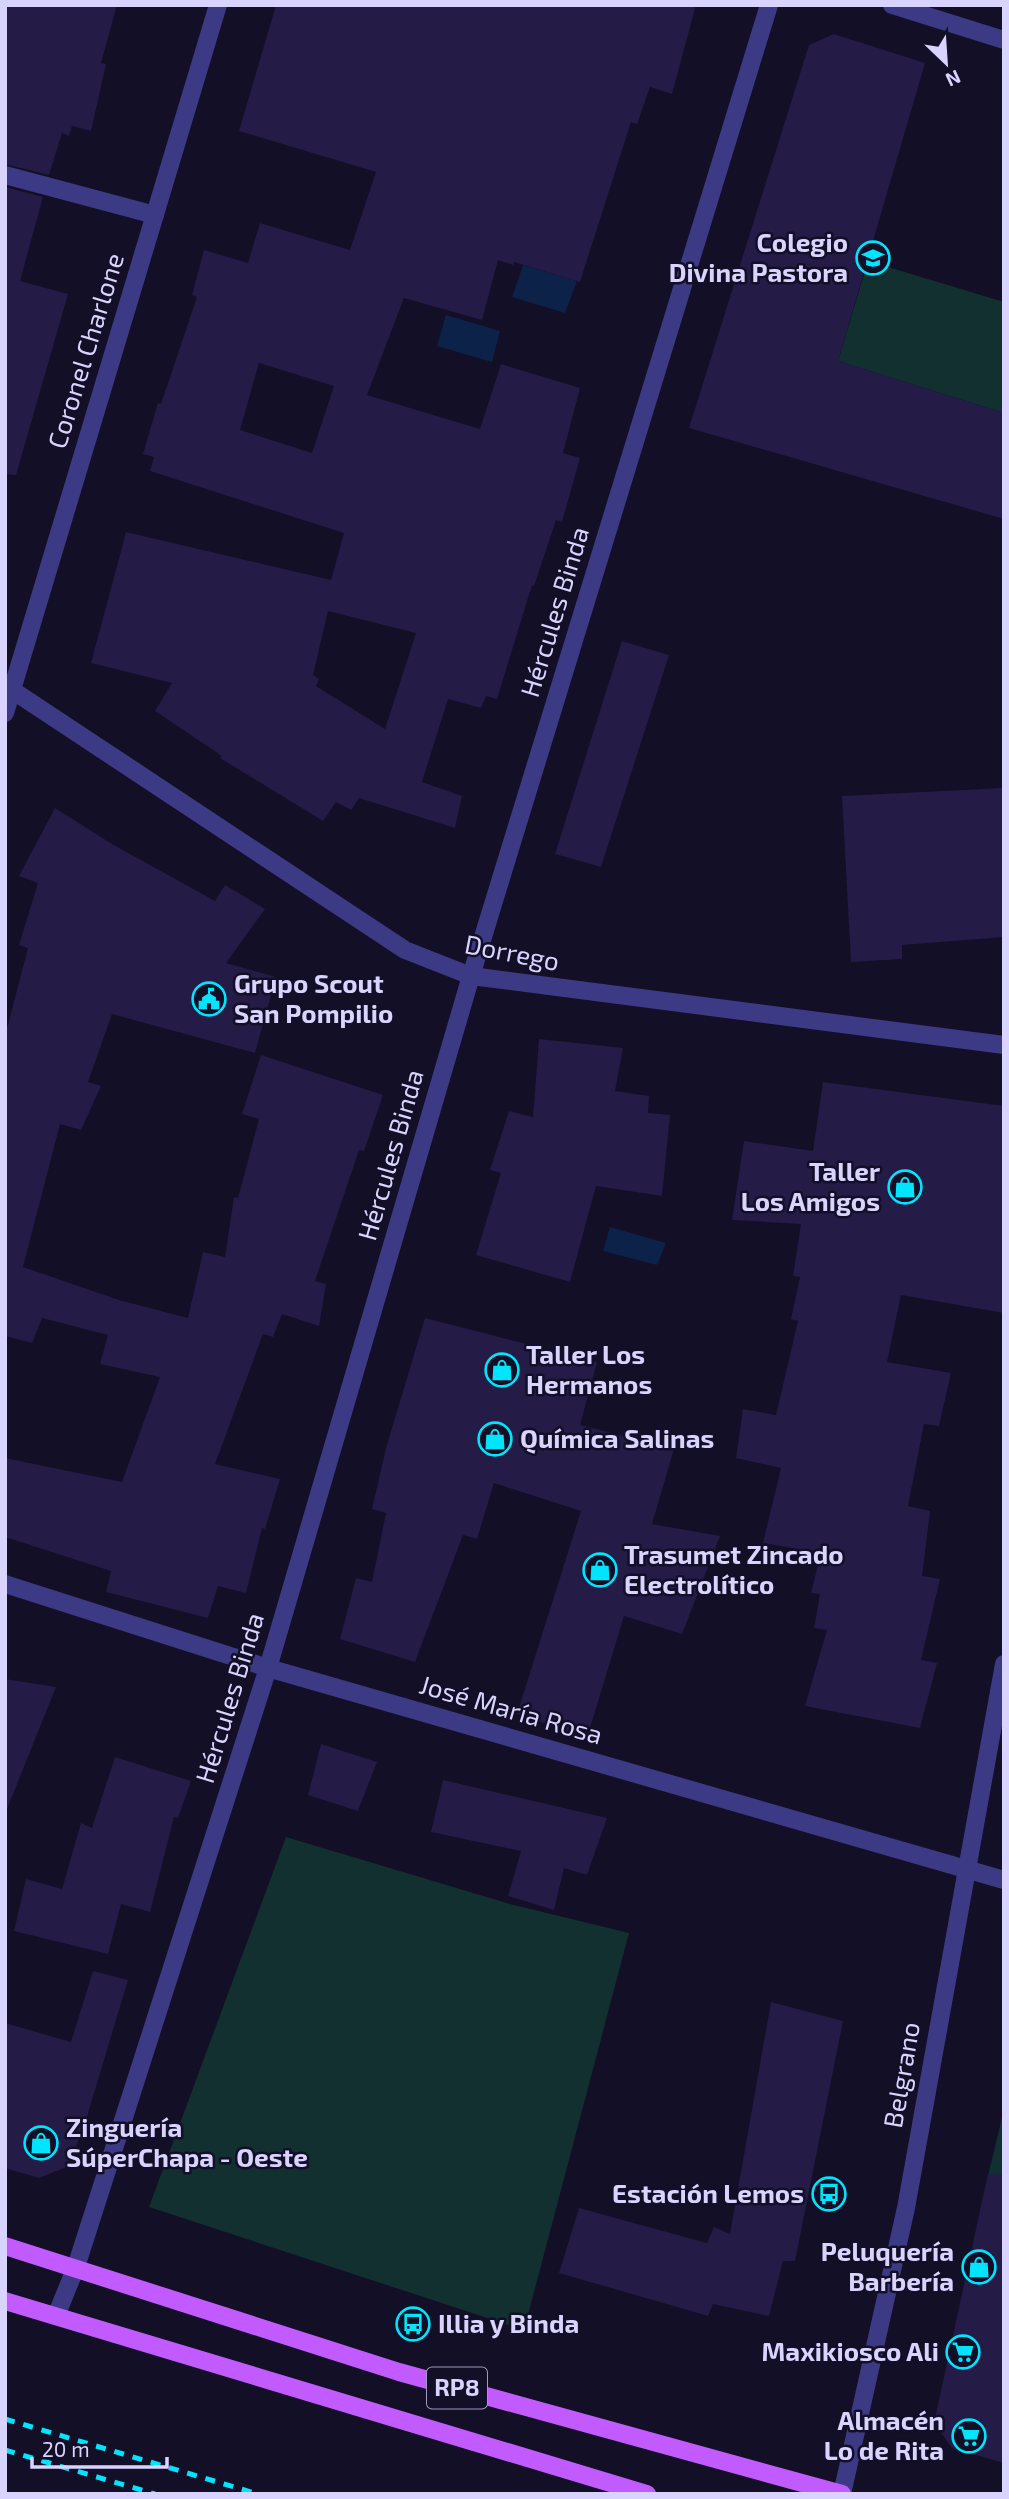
<svg xmlns="http://www.w3.org/2000/svg" width="1009" height="2499" viewBox="0 0 1009 2499" font-family="'Exo 2',sans-serif">
	<style>
		.green { fill: #12302f }
		.water { fill: #0c2248 }
		.building { fill: #241b47; fill-rule: evenodd }
		.lines { fill: none; stroke-linecap: round; stroke-linejoin: round }
		.minor { stroke: #3d3a85; stroke-width: 18 }
		.primary { stroke: #c25bff; stroke-width: 18 }
		.rail { stroke: #00e5ff; stroke-width: 5; stroke-dasharray: 10 9; stroke-linecap: butt }
		.labels { text-anchor: middle; stroke-width: 5; stroke-linejoin: round; paint-order: stroke }
		.shield { fill: #130f26; stroke: #9e99be; stroke-width: 2 }
		.shield-label { font-size: 24px; font-weight: bold; fill: #d9d4ff }
		.poi-label { font-size: 26px; font-weight: bold; fill: #d9d4ff; stroke: #130f26; text-anchor: end }
		.street-label { font-size: 26px; fill: #d9d4ff; stroke: #130f26 }
	</style>
	<rect width="100%" height="100%" fill="#130f26"/>
	<g class="green">
		<path d="M868 261 1004 302V413L838 361Z"/>
		<path d="M286 1837 510 1904 629 1933 524 2330 149 2207Z"/>
		<path d="M1004 2109V2215L980 2210Z"/>
	</g>
	<g class="water">
		<path d="M523 265 577 281 565 313 512 297Z"/>
		<path d="M446 315 500 331 492 362 437 346Z"/>
		<path d="M610 1227 666 1243 657 1265 603 1251Z"/>
	</g>
	<g class="building">
		<path d="M5 5H117L101 63 106 64 91 131 72 126 69 136 62 133 49 175 5 164Z"/>
		<path d="M276 5H696L672 94 650 87 637 124 631 122 580 282 514 262 513 265 498 260 482 320 404 298 367 395 480 429 501 364 580 388 563 453 580 458 562 522 556 520 534 586 532 585 497 699 486 696 481 708 448 699 422 782 462 796 455 828 359 798 351 810 336 802 323 821 220 758 222 756 155 711 172 683 91 663 126 532 331 580 344 533 150 471 154 457 143 454 158 403 161 404 197 297 192 295 204 250 248 263 260 223 350 250 376 172 239 131ZM259 363 334 386 312 453 240 430ZM328 611 416 633 385 729 316 686 319 679 313 675Z"/>
		<path d="M834 34 925 63 838 361 1004 413V519L689 428 809 45Z"/>
		<path d="M5 187 43 197 20 281 68 294 16 475 5 474Z"/>
		<path d="M622 641 669 655 601 867 555 854Z"/>
		<path d="M1004 788V937L902 945V959L851 962 842 796Z"/>
		<path d="M55 808 112 844 215 901 225 885 265 909 226 963 276 977 255 1053 112 1014 88 1082 101 1086 81 1130 60 1124 23 1267 119 1300 188 1318 203 1252 225 1257 234 1197 238 1198 259 1119 242 1114 261 1055 383 1095 364 1151 359 1150 315 1281 326 1284 319 1326 282 1314 273 1337 263 1334 215 1464 280 1479 265 1529 262 1528 246 1593 218 1586 208 1618 106 1592 111 1571 5 1537V1458L122 1482 160 1377 100 1364 108 1335 42 1318 32 1343 5 1336V1036L28 948 19 945 38 883 19 876Z"/>
		<path d="M539 1039 623 1048 615 1091 649 1096 648 1113 670 1115 662 1196 596 1186 570 1282 476 1255 501 1173 490 1170 509 1111 533 1117Z"/>
		<path d="M823 1082 1004 1106V1313L901 1295 887 1362 951 1373 939 1426 924 1424 908 1506 930 1511 922 1576 940 1579 921 1660 937 1663 920 1728 805 1706 827 1630 814 1628 820 1594 811 1593 821 1553 763 1543 781 1468 736 1458 743 1409 776 1415 798 1321 791 1319 800 1277 793 1276 801 1224 732 1220 744 1141 813 1151Z"/>
		<path d="M425 1318 597 1362 580 1425 674 1449 652 1524 720 1536 682 1634 624 1616 587 1738 517 1714 581 1511 494 1483 477 1539 463 1535 415 1662 340 1639 356 1578 372 1582 386 1513 372 1509 386 1448Z"/>
		<path d="M5 1679 56 1687 7 1809H5Z"/>
		<path d="M321 1744 377 1762 358 1811 308 1795Z"/>
		<path d="M115 1757 191 1781 178 1818 174 1817 150 1912 121 1904 108 1954 14 1931 26 1879 62 1889 81 1823 92 1828Z"/>
		<path d="M443 1780 607 1818 587 1875 564 1868 554 1910 508 1896 521 1851 431 1832Z"/>
		<path d="M93 1971 128 1980 86 2120 69 2166 39 2178 5 2168V2023L71 2042Z"/>
		<path d="M771 2002 843 2021 795 2261H783L769 2316 713 2304 708 2316 559 2273 579 2208 707 2243 714 2227 730 2234Z"/>
		<path d="M988 2174 1004 2175V2463L952 2448 934 2423Z"/>
	</g>
	<g class="lines">
		<g class="minor">
			<path d="M892 5 1004 40"/>
			<path d="M5 175 155 215"/>
			<path d="M5 688 12 690 405 950 471 976 1004 1045"/>
			<path d="M5 713 218 5"/>
			<path d="M5 1584 268 1668 1004 1880"/>
			<path d="M56 2316 76 2267 268 1668 471 976 769 5"/>
			<path d="M842 2494 906 2208 1004 1664"/>
		</g>
		<g class="primary">
			<path d="M5 2246 399 2372 842 2494"/>
			<path d="M5 2301 647 2494"/>
		</g>
		<g class="rail">
			<path d="M5 2419 258 2494"/>
			<path d="M5 2450 155 2494"/>
		</g>
	</g>
	<defs>
		<symbol id="school-ring" viewBox="-11 -11 22 22"><circle r="9.5" fill="#130f26" stroke="#00e5ff" stroke-width="1.5"/><path d="M0-5L7-2L0 1L-7-2ZM-4 1L0 2.5L4 1V4Q0 6-4 4Z" fill="#00e5ff"/></symbol>
		<symbol id="civic-ring" viewBox="-11 -11 22 22"><circle r="9.5" fill="#130f26" stroke="#00e5ff" stroke-width="1.5"/><path d="M-.6-6.5H3V-4.5H.6V-3L4-1V1h2V6H-6V1h2V-1L-.6-3ZM-1.2 2.5V6h2.4V2.5Z" fill="#00e5ff"/></symbol>
		<symbol id="shop-ring" viewBox="-11 -11 22 22"><circle r="9.5" fill="#130f26" stroke="#00e5ff" stroke-width="1.5"/><path d="M-5-2.5h2.3a2.7 3.5 0 0 1 5.4 0H5L5.5 6h-11ZM-1.5-2.5h3a1.5 2.3 0 0 0-3 0Z" fill="#00e5ff"/></symbol>
		<symbol id="bus-ring" viewBox="-11 -11 22 22"><circle r="9.5" fill="#130f26" stroke="#00e5ff" stroke-width="1.5"/><path d="M-5-6H5V4H4V6H2V4H-2V6H-4V4H-5ZM-3.5-4V0h7V-4ZM-3.5 1.2v1.5H-2V1.2ZM2 1.2v1.5H3.5V1.2Z" fill="#00e5ff"/></symbol>
		<symbol id="supermarket-ring" viewBox="-11 -11 22 22"><circle r="9.5" fill="#130f26" stroke="#00e5ff" stroke-width="1.5"/><path d="M-6-5.5h2.5l.6 2H6L4.5 2H-2.5L-4.4-4H-6ZM-1.5 3.2a1.3 1.3 0 1 0 .1 0ZM3 3.2a1.3 1.3 0 1 0 .1 0Z" fill="#00e5ff"/></symbol>
	</defs>
	<g fill-rule="evenodd">
		<use href="#school-ring" x="854" y="239" width="38" height="38"/>
		<use href="#civic-ring" x="190" y="980" width="38" height="38"/>
		<use href="#shop-ring" x="886" y="1168" width="38" height="38"/>
		<use href="#shop-ring" x="483" y="1351" width="38" height="38"/>
		<use href="#shop-ring" x="476" y="1420" width="38" height="38"/>
		<use href="#shop-ring" x="581" y="1551" width="38" height="38"/>
		<use href="#shop-ring" x="22" y="2124" width="38" height="38"/>
		<use href="#bus-ring" x="810" y="2175" width="38" height="38"/>
		<use href="#shop-ring" x="960" y="2248" width="38" height="38"/>
		<use href="#bus-ring" x="394" y="2305" width="38" height="38"/>
		<use href="#supermarket-ring" x="944" y="2333" width="38" height="38"/>
		<use href="#supermarket-ring" x="950" y="2417" width="38" height="38"/>
	</g>
	<g class="labels">
		<rect class="shield" x="427" y="2367.5" width="60" height="41" rx="5"/>
		<g class="shield-label">
			<text x="457" y="2396">RP8</text>
		</g>
		<g class="poi-label">
			<text x="848" y="252">Colegio<tspan x="848" dy="30">Divina Pastora</tspan></text>
			<text x="234" y="993" text-anchor="start">Grupo Scout<tspan x="234" dy="30">San Pompilio</tspan></text>
			<text x="880" y="1181">Taller<tspan x="880" dy="30">Los Amigos</tspan></text>
			<text x="526" y="1364" text-anchor="start">Taller Los<tspan x="526" dy="30">Hermanos</tspan></text>
			<text x="520" y="1448" text-anchor="start">Química Salinas</text>
			<text x="624" y="1564" text-anchor="start">Trasumet Zincado<tspan x="624" dy="30">Electrolítico</tspan></text>
			<text x="66" y="2137" text-anchor="start">Zinguería<tspan x="66" dy="30">SúperChapa - Oeste</tspan></text>
			<text x="804" y="2203">Estación Lemos</text>
			<text x="954" y="2261">Peluquería<tspan x="954" dy="30">Barbería</tspan></text>
			<text x="438" y="2333" text-anchor="start">Illia y Binda</text>
			<text x="939" y="2361">Maxikiosco Ali</text>
			<text x="944" y="2430">Almacén<tspan x="944" dy="30">Lo de Rita</tspan></text>
		</g>
		<g class="street-label">
			<text transform="translate(86 351) rotate(-73)" y="9">Coronel Charlone</text>
			<text transform="translate(555 612) rotate(-73)" y="9">Hércules Binda</text>
			<text transform="translate(512 953) rotate(11)" y="9">Dorrego</text>
			<text transform="translate(391 1155) rotate(-74)" y="9">Hércules Binda</text>
			<text transform="translate(230 1698) rotate(-73)" y="9">Hércules Binda</text>
			<text transform="translate(511 1710) rotate(16)" y="9">José María Rosa</text>
			<text transform="translate(902 2075) rotate(-80)" y="9">Belgrano</text>
		</g>
	</g>
	<rect width="1009" height="2499" fill="none" stroke="#d9d4ff" stroke-width="14"/>
	<g transform="translate(946 63) rotate(155)" stroke="#130f26" stroke-width="5" paint-order="stroke">
	<path d="M0-5L12 26L0 18L-12 26Z" fill="#d9d4ff"/>
	<text y="-10" font-size="19" font-weight="bold" text-anchor="middle" fill="#d9d4ff">N</text>
	</g>
	<path d="M32 2457v10h135v-10" fill="none" stroke="#d9d4ff" stroke-width="3.5"/>
	<text x="42" y="2457" font-size="21" fill="#d9d4ff" stroke="#130f26" stroke-width="5" paint-order="stroke">20 m</text>
</svg>
